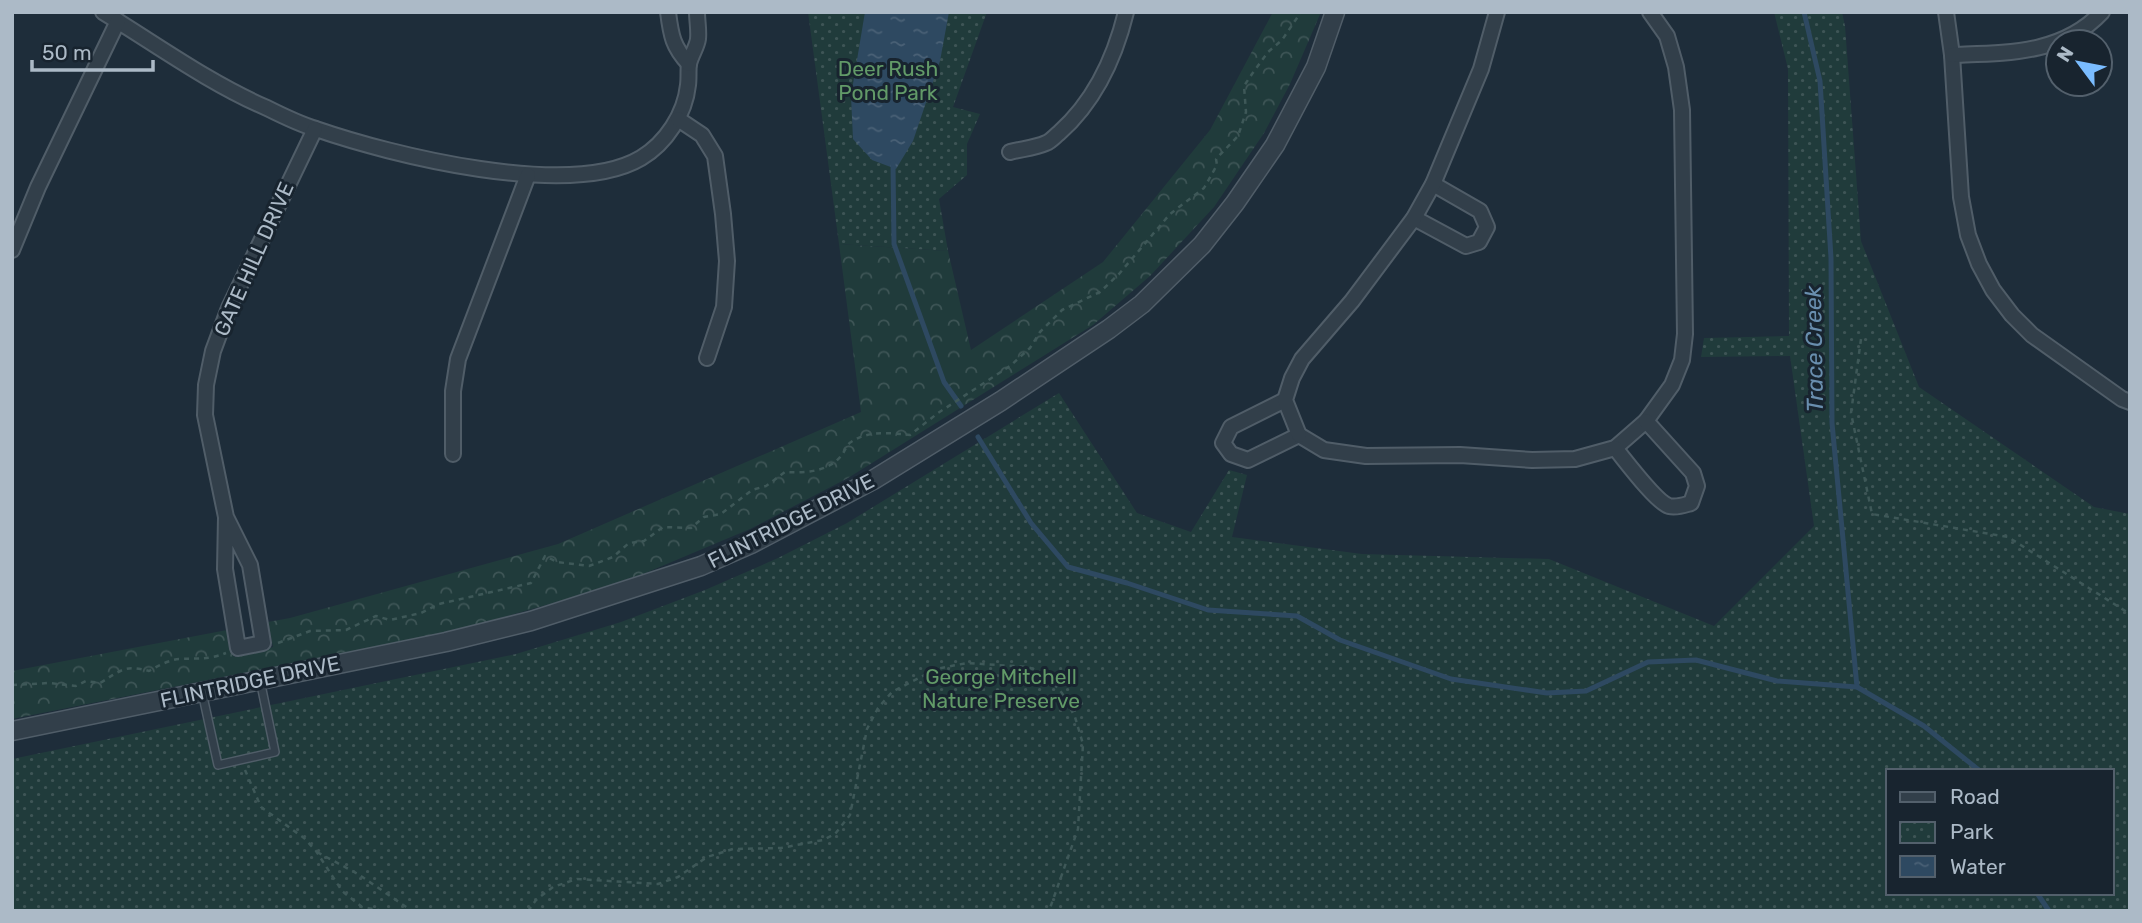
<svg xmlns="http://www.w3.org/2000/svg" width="2142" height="923" viewBox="0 0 2142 923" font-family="Rubik,sans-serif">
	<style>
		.forest { fill: url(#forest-crowns) }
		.park { fill: url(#park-dots); fill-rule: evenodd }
		.water { fill: url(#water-ripples) }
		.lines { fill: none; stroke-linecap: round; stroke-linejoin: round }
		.stream { stroke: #2e4961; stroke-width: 5 }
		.service-casing { stroke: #505d68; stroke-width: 10 }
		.minor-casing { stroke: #505d68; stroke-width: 18 }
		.tertiary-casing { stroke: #505d68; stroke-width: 21 }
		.path { stroke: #3e5858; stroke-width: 2.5; stroke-dasharray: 5 5; stroke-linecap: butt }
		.service { stroke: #323f4a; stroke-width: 7 }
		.minor { stroke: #323f4a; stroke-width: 14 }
		.tertiary { stroke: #323f4a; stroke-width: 18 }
		.labels { text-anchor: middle; stroke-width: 6; stroke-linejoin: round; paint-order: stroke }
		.park-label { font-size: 21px; fill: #629a68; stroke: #18242f }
		.street-label { font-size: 21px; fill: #acbac7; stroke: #18242f }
		.water-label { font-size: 23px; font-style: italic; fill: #698eae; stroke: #18242f }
	</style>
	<defs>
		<pattern id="forest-crowns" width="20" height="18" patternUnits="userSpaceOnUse" patternTransform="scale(1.75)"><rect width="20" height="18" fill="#203b3b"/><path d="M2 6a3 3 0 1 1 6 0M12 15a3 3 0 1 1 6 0" fill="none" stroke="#3e5556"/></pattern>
		<pattern id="park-dots" width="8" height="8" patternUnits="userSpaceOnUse" patternTransform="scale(1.75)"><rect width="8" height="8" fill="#203b3b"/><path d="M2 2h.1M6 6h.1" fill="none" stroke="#3e5556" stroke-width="1.8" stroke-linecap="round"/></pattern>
		<pattern id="water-ripples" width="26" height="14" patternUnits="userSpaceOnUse" patternTransform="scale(1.75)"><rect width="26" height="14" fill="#2e4961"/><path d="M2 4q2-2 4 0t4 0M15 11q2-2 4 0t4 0" fill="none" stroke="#4a6176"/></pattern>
	</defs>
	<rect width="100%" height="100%" fill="#1e2d3a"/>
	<path class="forest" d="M1273 12H1321L1290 84 1264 133 1214 207 1150 276 1093 325 848 478 750 529 643 574 557 602 454 631 12 719V671L227 630 234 657 273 647 268 622 290 618 558 544 861 412 839 244 948 251 971 350 1103 262 1210 130Z"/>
	<g class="park">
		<path d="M808 12H987L953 107 980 114 967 144V175L939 199 948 251 839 244Z"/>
		<path d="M1774 12H1842L1845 26 1861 241 1919 387 2094 507 2130 514V911H12V759L516 654 621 622 705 590 778 558 847 523 1059 393 1137 513 1191 532 1229 470 1247 475 1232 537 1362 554 1549 559 1714 626 1814 526 1790 356 1701 357 1704 338 1789 336 1788 69ZM1888 771H2112V893H1888Z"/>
	</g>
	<path class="water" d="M865 12H949L940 61 913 141 896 169 872 160 853 139 851 96Z"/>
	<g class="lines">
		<g class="stream">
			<path d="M1804 12 1820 81 1831 258 1832 423 1857 687"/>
			<path d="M893 163 894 244 944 382 961 406"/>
			<path d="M978 437 1031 523 1068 567 1127 583 1208 610 1297 616 1340 640 1451 679 1547 693 1586 691 1648 662 1696 660 1777 681 1857 687 1924 726 1980 771"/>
			<path d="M2037 893 2049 911"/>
		</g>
		<defs>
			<path id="service" d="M202 692 218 765 275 752 260 680"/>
			<g id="minor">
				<path d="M103 12C157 45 209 83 267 108 283 116 299 124 316 129 391 155 570 200 641 158 666 143 685 114 688 85 689 78 688 70 689 64 691 55 697 47 698 39 699 30 697 21 697 12"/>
				<path d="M668 12C671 36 673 47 689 64"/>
				<path d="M1946 12 1952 55 1961 197 1968 235 1979 264 1993 290 2012 315 2032 335 2122 399 2130 402"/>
				<path d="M1952 55C2005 53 2062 55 2102 12"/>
				<path d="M678 119 702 135 715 156 723 214 727 261 724 307 707 358"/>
				<path d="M1010 152C1021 149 1035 148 1046 143 1051 141 1055 136 1059 133 1094 102 1115 57 1126 12"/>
				<path d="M1414 218 1466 246 1479 242 1487 227 1480 211 1433 184"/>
				<path d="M12 250 38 187 118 21"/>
				<path d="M1285 400 1231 427 1223 443 1231 454 1248 460 1299 435"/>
				<path d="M1299 435 1324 450 1366 456 1460 455 1532 460 1575 459 1615 448 1646 421 1672 385 1682 360 1685 334 1682 110 1676 67 1667 36 1650 12"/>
				<path d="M1299 435 1285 400 1292 378 1302 359 1352 301 1414 218 1433 184 1481 69 1497 12"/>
				<path d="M1615 448C1625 460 1656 502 1669 506 1677 508 1684 505 1691 503L1697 486 1693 473 1646 421"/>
				<path d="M453 454V391L458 359 528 175"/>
				<path d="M226 517 250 565 263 643 238 648 225 569 226 517 205 415 206 385 213 351 229 308 315 129"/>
			</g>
			<path id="tertiary" d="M12 731 446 642 531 621 701 566 751 544 873 480 1001 401 1109 329 1142 304 1202 245 1235 203 1275 145 1316 67 1335 12"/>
		</defs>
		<use href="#service" class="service-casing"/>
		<use href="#minor" class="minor-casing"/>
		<use href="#tertiary" class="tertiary-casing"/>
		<g class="path">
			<path d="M1861 339 1851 413 1872 514 2008 537 2130 614"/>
			<path d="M278 643 310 631 346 630 376 616 390 620 421 613 439 604 531 583 545 556 557 562 589 566 613 557 629 543 644 541 663 527 691 528 704 517 721 514 752 490 766 486 785 472C805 473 828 472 841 456 845 452 846 445 851 442 869 430 889 433 910 435L938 413 1010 366 1030 348 1040 332 1062 310 1100 292 1119 274 1170 214 1204 188 1217 165 1216 159 1238 136 1246 112 1244 86 1252 74 1268 52 1282 40 1301 12"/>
			<path d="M12 685 49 683 76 686 86 681 100 683C120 671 125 664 149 671 158 666 170 659 181 659 200 658 207 660 226 653"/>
			<path d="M245 770 261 807 304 838 316 851 342 891 362 907 384 911"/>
			<path d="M317 852 358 874 412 911"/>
			<path d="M528 911 536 900 553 887 577 879 658 884 678 877 707 857 733 849 781 848 823 840 835 834 850 815 867 729 878 708 892 692 936 669 967 663 1028 667 1045 674 1062 693 1075 717 1083 744 1078 829 1049 911"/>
		</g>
		<use href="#service" class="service"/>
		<use href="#minor" class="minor"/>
		<use href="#tertiary" class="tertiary"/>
	</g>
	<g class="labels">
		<g class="park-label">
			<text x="888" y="76">Deer Rush<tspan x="888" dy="24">Pond Park</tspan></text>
			<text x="1001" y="684">George Mitchell<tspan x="1001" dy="24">Nature Preserve</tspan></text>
		</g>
		<g class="street-label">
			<text transform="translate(254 259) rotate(-66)" y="7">GATE HILL DRIVE</text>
			<text transform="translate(791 521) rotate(-27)" y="7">FLINTRIDGE DRIVE</text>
			<text transform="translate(250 682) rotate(-12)" y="7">FLINTRIDGE DRIVE</text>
		</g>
		<g class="water-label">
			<text transform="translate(1814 349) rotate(-91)" y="8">Trace Creek</text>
		</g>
	</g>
	<rect width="2142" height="923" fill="none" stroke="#acbac7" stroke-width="28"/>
	<rect x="1886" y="769" width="228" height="126" fill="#18242f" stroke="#53606c" stroke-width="2"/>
	<rect x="1900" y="792" width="35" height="10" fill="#323f4a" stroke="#53606c" stroke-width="2"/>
	<text x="1950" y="804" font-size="21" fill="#acbac7">Road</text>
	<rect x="1900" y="822" width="35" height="21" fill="url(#park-dots)" stroke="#53606c" stroke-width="2"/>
	<text x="1950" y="839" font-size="21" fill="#acbac7">Park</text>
	<rect x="1900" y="856" width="35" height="21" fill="url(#water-ripples)" stroke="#53606c" stroke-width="2"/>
	<text x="1950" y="874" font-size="21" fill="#acbac7">Water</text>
	<g transform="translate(2079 63) rotate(302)"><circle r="33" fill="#18242f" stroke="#53606c" stroke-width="2"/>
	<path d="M0-5L12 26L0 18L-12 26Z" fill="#7abcff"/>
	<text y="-10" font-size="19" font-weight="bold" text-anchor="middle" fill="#acbac7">N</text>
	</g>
	<path d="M32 60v10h121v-10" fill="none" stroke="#acbac7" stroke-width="3.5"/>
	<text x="42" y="60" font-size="21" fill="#acbac7" stroke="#18242f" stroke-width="5" paint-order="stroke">50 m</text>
</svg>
